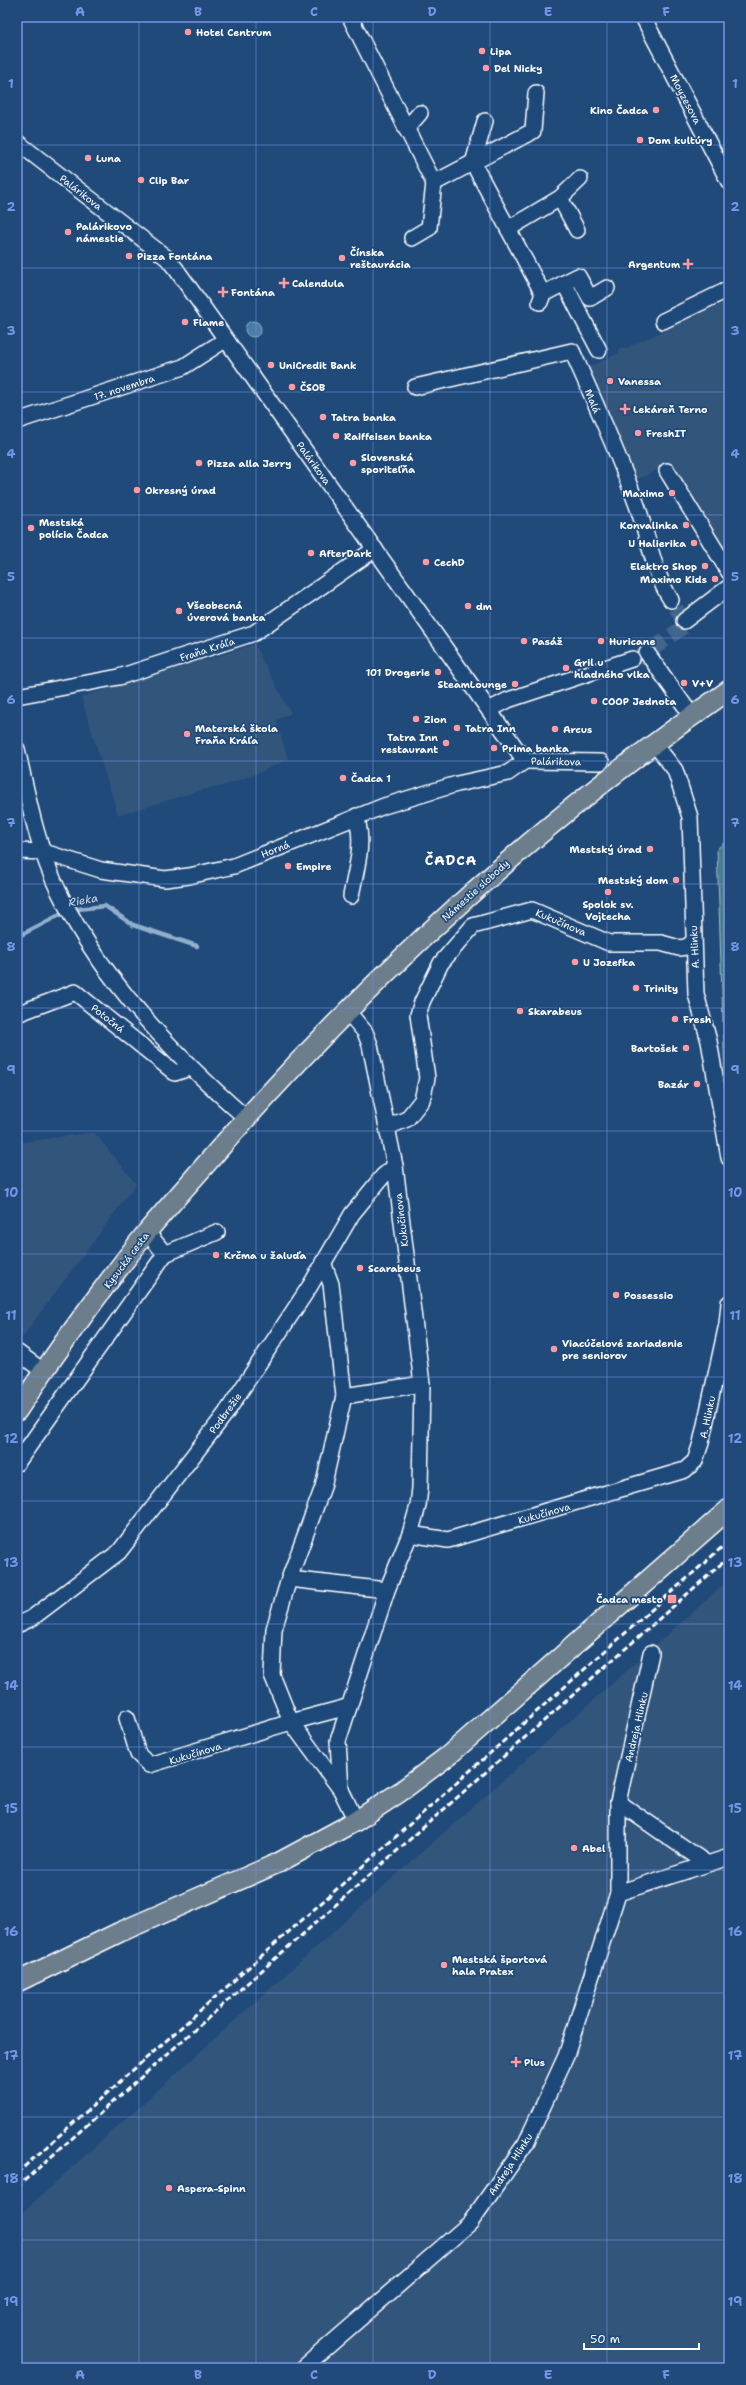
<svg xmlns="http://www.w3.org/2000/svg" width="746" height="2385" viewBox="0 0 746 2385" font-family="'Shantell Sans',sans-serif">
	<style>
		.built { fill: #33547c }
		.green { fill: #487d8a; stroke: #a4bec4 }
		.water { fill: #4a7ca8; stroke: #92b0cb }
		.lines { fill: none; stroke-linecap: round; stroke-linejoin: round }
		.stream { stroke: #92b0cb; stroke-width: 4.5 }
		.minor-tunnel { stroke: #41658e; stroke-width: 15; stroke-dasharray: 15 8; stroke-linecap: butt }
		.minor-casing { stroke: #fff; stroke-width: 18 }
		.major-casing { stroke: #fff; stroke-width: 22 }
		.minor { stroke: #1f4a7a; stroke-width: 15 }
		.major { stroke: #6c7d8c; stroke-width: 19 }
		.rail { stroke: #fff; stroke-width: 3; stroke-dasharray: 6 3; stroke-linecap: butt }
		.grid { fill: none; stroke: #7795e8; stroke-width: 1; stroke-opacity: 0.55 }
		.poi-dot { fill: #ff9aa2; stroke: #1f4a7a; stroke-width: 1.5 }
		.labels { text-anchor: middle; stroke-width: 3.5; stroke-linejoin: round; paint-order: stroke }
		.poi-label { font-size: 10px; font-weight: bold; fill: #fff; stroke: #1f4a7a; text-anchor: start }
		.street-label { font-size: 10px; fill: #fff; stroke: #1f4a7a }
		.water-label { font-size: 11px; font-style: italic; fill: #d2dee9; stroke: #1f4a7a }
		.district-label { font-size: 14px; font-weight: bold; letter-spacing: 1px; fill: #fff; stroke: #1f4a7a }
		.neatline { fill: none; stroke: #7795e8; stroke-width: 1.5 }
		.grid-label { font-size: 13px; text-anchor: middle; font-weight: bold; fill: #7795e8 }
	</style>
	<rect width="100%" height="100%" fill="#1f4a7a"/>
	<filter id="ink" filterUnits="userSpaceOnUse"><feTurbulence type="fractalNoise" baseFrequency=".025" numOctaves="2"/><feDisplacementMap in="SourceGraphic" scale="8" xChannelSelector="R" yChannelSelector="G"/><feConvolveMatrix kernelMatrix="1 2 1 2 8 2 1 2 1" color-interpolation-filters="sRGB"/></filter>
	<g filter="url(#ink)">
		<g class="built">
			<path d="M729 300V585L709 556 661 468 634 481 584 369 619 353 618 349 623 347 624 349Z"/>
			<path d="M254 644 291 713 276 720 288 759 261 772 217 788 216 786 118 815 81 697 202 659 203 661Z"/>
			<path d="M94 1132 136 1184 18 1343 17 1143Z"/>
			<path d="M729 1580V2368H17V2217L404 1868Z"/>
		</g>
		<path class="green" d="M729 838V1107H726L717 849Z"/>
		<circle class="water" cx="253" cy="329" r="8"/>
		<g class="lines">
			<path class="stream" d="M17 937 69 910 105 906 133 925 197 946"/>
			<path class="minor-tunnel" d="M632 659 647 653 686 625 671 600"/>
			<defs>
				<g id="minor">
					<path d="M350 17 434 183"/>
					<path d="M643 17 729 182"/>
					<path d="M485 121 473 163 543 294 540 302"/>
					<path d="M406 129 420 113"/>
					<path d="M17 142 167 258 176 269 525 761"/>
					<path d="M560 198 577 230"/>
					<path d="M508 229 560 198 580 179"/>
					<path d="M412 238 429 228 434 183 533 131 536 93"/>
					<path d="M564 283 599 350"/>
					<path d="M543 294 578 276 590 298 607 288"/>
					<path d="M663 321 729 289"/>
					<path d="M415 387 572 351C594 400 617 450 635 500 648 533 652 570 671 600"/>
					<path d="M17 421 183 367 225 340"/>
					<path d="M667 471 729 572"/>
					<path d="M684 621 729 587"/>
					<path d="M647 653 692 716"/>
					<path d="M17 696 119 677 254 633 375 549"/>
					<path d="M489 710 508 700 632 659"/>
					<path d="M654 743 675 770 690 817 696 994 709 1041 729 1158"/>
					<path d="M17 749C28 798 37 848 60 894 102 980 175 1056 246 1118"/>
					<path d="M525 761 601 762"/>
					<path d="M17 851 44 852 101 870 165 879 189 876 234 866 384 806 457 784 508 773 525 761"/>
					<path d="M351 896C356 869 365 843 356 816"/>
					<path d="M17 1014 75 992 175 1073 190 1068"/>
					<path d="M388 1127 407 1119 422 1100 427 1078 418 1015 422 1002 441 963 473 926 532 910 609 943H661L679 948 686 947 693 942"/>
					<path d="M165 1254 217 1232"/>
					<path d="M323 1262 331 1284 344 1396 323 1487 289 1579 274 1629 272 1675 291 1722 341 1790 356 1821"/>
					<path d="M17 1352 43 1371"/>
					<path d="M344 1396 422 1384"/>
					<path d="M17 1463 165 1254 147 1232"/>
					<path d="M410 1534 448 1540 685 1470 695 1461 701 1443 727 1324 729 1303"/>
					<path d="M289 1579 387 1590"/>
					<path d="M17 1625 32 1618 119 1552 226 1413 310 1286 352 1214 383 1176 395 1166"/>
					<path d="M127 1718 138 1754 149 1765 291 1722 347 1707"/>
					<path d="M341 1790 338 1741 387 1590 410 1534 418 1506 420 1488 422 1384 395 1166 370 1045 365 1032 347 1011"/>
					<path d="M618 1802 706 1863"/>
					<path d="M618 1893 729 1857"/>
					<path d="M303 2368 470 2223 526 2143 566 2056 618 1893V1802L651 1653"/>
				</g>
				<g id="major">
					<path d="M17 1411C57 1350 101 1290 146 1233 170 1204 196 1176 220 1148 371 976 541 820 729 690"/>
					<path d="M17 1982 120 1932 278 1863 356 1821 400 1792 449 1755 729 1509"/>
				</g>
			</defs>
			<use href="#minor" class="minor-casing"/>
			<use href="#major" class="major-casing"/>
			<use href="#minor" class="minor"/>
			<use href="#major" class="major"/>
			<g class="rail">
				<path d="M17 2173 729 1541"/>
				<path d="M17 2187 729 1557"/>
			</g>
		</g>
	</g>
	<path class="grid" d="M139 17V2368M256 17V2368M373 17V2368M490 17V2368M607 17V2368M17 145H729M17 268H729M17 392H729M17 515H729M17 638H729M17 761H729M17 884H729M17 1008H729M17 1131H729M17 1254H729M17 1377H729M17 1501H729M17 1624H729M17 1747H729M17 1870H729M17 1993H729M17 2117H729M17 2240H729"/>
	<g class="poi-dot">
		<circle cx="188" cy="32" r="4"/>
		<circle cx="482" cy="51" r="4"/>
		<circle cx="486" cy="68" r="4"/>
		<circle cx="656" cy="110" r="4"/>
		<circle cx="640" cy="140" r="4"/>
		<circle cx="88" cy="158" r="4"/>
		<circle cx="141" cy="180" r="4"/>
		<circle cx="68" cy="232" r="4"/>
		<circle cx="129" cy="256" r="4"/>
		<circle cx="342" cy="258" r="4"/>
		<path d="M686 258h4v4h4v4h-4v4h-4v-4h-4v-4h4z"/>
		<path d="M282 277h4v4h4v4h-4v4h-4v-4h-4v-4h4z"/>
		<path d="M221 286h4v4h4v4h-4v4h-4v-4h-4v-4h4z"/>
		<circle cx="185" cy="322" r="4"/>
		<circle cx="271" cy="365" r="4"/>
		<circle cx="610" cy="381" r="4"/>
		<circle cx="292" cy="387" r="4"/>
		<path d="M623 403h4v4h4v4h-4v4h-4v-4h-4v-4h4z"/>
		<circle cx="323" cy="417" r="4"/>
		<circle cx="638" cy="433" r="4"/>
		<circle cx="336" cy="436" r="4"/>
		<circle cx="199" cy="463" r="4"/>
		<circle cx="353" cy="463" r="4"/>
		<circle cx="137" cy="490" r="4"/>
		<circle cx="672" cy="493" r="4"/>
		<circle cx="686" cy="525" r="4"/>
		<circle cx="31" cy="528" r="4"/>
		<circle cx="694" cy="543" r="4"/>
		<circle cx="311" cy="553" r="4"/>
		<circle cx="426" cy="562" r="4"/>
		<circle cx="705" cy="566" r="4"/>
		<circle cx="715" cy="579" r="4"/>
		<circle cx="468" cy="606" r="4"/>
		<circle cx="179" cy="611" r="4"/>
		<circle cx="524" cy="641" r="4"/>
		<circle cx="601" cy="641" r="4"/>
		<circle cx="566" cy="668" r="4"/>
		<circle cx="438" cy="672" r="4"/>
		<circle cx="684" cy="683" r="4"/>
		<circle cx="515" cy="684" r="4"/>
		<circle cx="594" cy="701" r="4"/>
		<circle cx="416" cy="719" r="4"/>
		<circle cx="457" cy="728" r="4"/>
		<circle cx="555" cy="729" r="4"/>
		<circle cx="187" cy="734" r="4"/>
		<circle cx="446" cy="743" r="4"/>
		<circle cx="494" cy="748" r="4"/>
		<circle cx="343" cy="778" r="4"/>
		<circle cx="650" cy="849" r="4"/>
		<circle cx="288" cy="866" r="4"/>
		<circle cx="676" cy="880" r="4"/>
		<circle cx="608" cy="892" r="4"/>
		<circle cx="575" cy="962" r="4"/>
		<circle cx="636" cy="988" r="4"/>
		<circle cx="520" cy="1011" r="4"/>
		<circle cx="675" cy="1019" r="4"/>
		<circle cx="686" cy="1048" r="4"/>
		<circle cx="697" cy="1084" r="4"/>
		<circle cx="216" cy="1255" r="4"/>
		<circle cx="360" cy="1268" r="4"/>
		<circle cx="616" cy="1295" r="4"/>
		<circle cx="554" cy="1349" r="4"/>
		<rect x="667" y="1594" width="10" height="10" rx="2"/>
		<circle cx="574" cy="1848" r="4"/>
		<circle cx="444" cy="1965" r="4"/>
		<path d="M514 2056h4v4h4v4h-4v4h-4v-4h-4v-4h4z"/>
		<circle cx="169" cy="2188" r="4"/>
	</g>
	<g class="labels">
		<g class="poi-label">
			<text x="196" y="36">Hotel Centrum</text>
			<text x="490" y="55">Lipa</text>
			<text x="494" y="72">Del Nicky</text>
			<text x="648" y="114" text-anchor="end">Kino Čadca</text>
			<text x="648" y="144">Dom kultúry</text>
			<text x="96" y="162">Luna</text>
			<text x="149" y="184">Clip Bar</text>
			<text x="76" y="230">Palárikovo<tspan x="76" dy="12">námestie</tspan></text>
			<text x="350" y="256">Čínska<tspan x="350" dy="12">reštaurácia</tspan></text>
			<text x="137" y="260">Pizza Fontána</text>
			<text x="680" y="268" text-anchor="end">Argentum</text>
			<text x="292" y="287">Calendula</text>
			<text x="231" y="296">Fontána</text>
			<text x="193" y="326">Flame</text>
			<text x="279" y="369">UniCredit Bank</text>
			<text x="618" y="385">Vanessa</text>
			<text x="300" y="391">ČSOB</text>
			<text x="633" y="413">Lekáreň Terno</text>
			<text x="331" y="421">Tatra banka</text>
			<text x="646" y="437">FreshIT</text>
			<text x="344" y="440">Raiffeisen banka</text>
			<text x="361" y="461">Slovenská<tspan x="361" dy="12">sporiteľňa</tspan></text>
			<text x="207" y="467">Pizza alla Jerry</text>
			<text x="145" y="494">Okresný úrad</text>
			<text x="664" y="497" text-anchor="end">Maximo</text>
			<text x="39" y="526">Mestská<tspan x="39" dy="12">polícia Čadca</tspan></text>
			<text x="678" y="529" text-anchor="end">Konvalinka</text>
			<text x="686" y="547" text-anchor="end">U Halierika</text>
			<text x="319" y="557">AfterDark</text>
			<text x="434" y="566">CechD</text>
			<text x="697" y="570" text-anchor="end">Elektro Shop</text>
			<text x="707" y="583" text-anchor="end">Maximo Kids</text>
			<text x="187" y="609">Všeobecná<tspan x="187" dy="12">úverová banka</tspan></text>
			<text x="476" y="610">dm</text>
			<text x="532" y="645">Pasáž</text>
			<text x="609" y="645">Huricane</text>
			<text x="574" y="666">Gril u<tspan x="574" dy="12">hladného vlka</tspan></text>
			<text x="430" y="676" text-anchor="end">101 Drogerie</text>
			<text x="692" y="687">V+V</text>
			<text x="507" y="688" text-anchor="end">SteamLounge</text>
			<text x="602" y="705">COOP Jednota</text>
			<text x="424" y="723">Zion</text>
			<text x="195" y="732">Materská škola<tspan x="195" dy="12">Fraňa Kráľa</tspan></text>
			<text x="465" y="732">Tatra Inn</text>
			<text x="563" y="733">Arcus</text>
			<text x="438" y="741" text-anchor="end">Tatra Inn<tspan x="438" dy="12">restaurant</tspan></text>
			<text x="502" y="752">Prima banka</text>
			<text x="351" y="782">Čadca 1</text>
			<text x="642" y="853" text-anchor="end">Mestský úrad</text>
			<text x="296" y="870">Empire</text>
			<text x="668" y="884" text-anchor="end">Mestský dom</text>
			<text x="608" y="908" text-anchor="middle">Spolok sv.<tspan x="608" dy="12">Vojtecha</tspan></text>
			<text x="583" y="966">U Jozefka</text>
			<text x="644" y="992">Trinity</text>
			<text x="528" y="1015">Skarabeus</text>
			<text x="683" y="1023">Fresh</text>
			<text x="678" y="1052" text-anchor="end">Bartošek</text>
			<text x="689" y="1088" text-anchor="end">Bazár</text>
			<text x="224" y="1259">Krčma u žaluďa</text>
			<text x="368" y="1272">Scarabeus</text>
			<text x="624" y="1299">Possessio</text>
			<text x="562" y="1347">Viacúčelové zariadenie<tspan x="562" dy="12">pre seniorov</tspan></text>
			<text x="663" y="1603" text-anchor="end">Čadca mesto</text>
			<text x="582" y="1852">Abel</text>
			<text x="452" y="1963">Mestská športová<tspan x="452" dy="12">hala Pratex</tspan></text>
			<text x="524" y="2066">Plus</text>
			<text x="177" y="2192">Aspera-Spinn</text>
		</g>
		<g class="street-label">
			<text transform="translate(686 99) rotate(62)" y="4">Moyzesova</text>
			<text transform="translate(81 192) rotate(38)" y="4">Palárikova</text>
			<text transform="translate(124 387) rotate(-18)" y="4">17. novembra</text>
			<text transform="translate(593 401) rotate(67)" y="4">Malá</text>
			<text transform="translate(314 463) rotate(54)" y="4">Palárikova</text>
			<text transform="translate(207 649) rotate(-18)" y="4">Fraňa Kráľa</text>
			<text transform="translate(556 761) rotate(1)" y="4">Palárikova</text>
			<text transform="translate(275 849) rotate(-22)" y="4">Horná</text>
			<text transform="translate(475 890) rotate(-42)" y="4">Námestie slobody</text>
			<text transform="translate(561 922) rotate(23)" y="4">Kukučínova</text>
			<text transform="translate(694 947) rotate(-93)" y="4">A. Hlinku</text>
			<text transform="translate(108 1018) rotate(38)" y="4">Potočná</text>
			<text transform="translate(401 1220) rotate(-97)" y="4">Kukučínova</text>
			<text transform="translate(126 1260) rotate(-53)" y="4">Kysucká cesta</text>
			<text transform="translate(225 1413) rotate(-54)" y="4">Podbrežie</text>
			<text transform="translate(707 1417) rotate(-78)" y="4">A. Hlinku</text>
			<text transform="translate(544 1513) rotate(-16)" y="4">Kukučínova</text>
			<text transform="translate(636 1727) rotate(-77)" y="4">Andreja Hlinku</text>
			<text transform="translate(195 1753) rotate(-17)" y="4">Kukučínova</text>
			<text transform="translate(510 2164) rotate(-57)" y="4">Andreja Hlinku</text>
		</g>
		<g class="water-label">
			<text transform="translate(83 900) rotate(-10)" y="4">Rieka</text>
		</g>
		<g class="district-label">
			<text x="451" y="865">ČADCA</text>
		</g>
	</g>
	<rect width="746" height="2385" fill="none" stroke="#1f4a7a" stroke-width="44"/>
	<path d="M584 2343v6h115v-6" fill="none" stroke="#ffffff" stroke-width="2"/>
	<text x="590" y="2343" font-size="12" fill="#ffffff" stroke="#1f4a7a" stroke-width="3" paint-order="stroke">50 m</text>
	<rect x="22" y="22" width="702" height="2341" class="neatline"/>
	<g class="grid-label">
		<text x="80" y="16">A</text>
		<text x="198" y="16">B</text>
		<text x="314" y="16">C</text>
		<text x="432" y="16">D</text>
		<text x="548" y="16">E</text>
		<text x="666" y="16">F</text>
		<text x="11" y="88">1</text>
		<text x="735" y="88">1</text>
		<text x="11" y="211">2</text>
		<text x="735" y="211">2</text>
		<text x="11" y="335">3</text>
		<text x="735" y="335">3</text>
		<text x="11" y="458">4</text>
		<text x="735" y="458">4</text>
		<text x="11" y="581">5</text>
		<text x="735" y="581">5</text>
		<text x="11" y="704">6</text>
		<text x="735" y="704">6</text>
		<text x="11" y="827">7</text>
		<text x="735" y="827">7</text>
		<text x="11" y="951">8</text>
		<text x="735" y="951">8</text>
		<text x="11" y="1074">9</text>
		<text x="735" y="1074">9</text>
		<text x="11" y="1197">10</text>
		<text x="735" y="1197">10</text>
		<text x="11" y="1320">11</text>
		<text x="735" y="1320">11</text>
		<text x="11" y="1443">12</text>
		<text x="735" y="1443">12</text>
		<text x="11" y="1567">13</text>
		<text x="735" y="1567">13</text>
		<text x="11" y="1690">14</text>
		<text x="735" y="1690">14</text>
		<text x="11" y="1813">15</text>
		<text x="735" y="1813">15</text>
		<text x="11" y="1936">16</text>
		<text x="735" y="1936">16</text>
		<text x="11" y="2060">17</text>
		<text x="735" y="2060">17</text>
		<text x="11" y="2183">18</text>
		<text x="735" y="2183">18</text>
		<text x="11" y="2306">19</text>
		<text x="735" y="2306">19</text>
		<text x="80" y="2379">A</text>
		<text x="198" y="2379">B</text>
		<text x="314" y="2379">C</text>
		<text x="432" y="2379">D</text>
		<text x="548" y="2379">E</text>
		<text x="666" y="2379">F</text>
	</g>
</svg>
